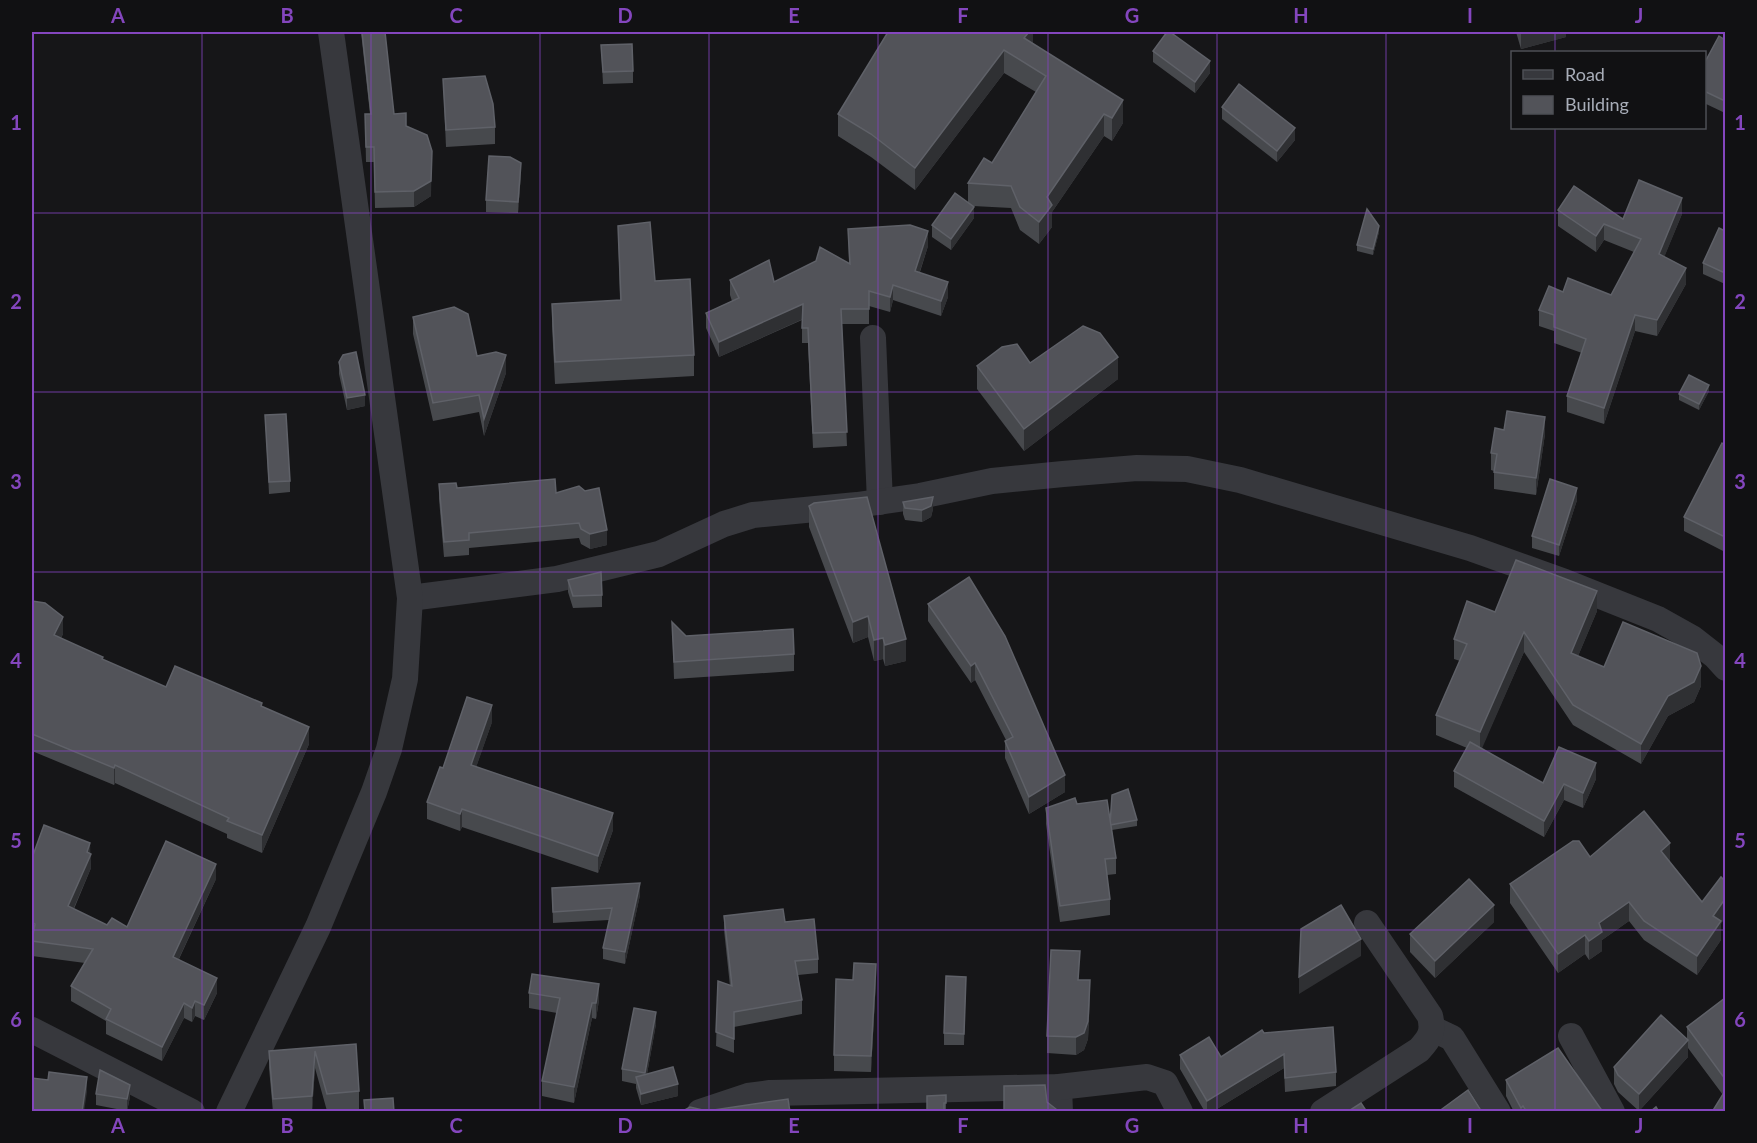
<svg xmlns="http://www.w3.org/2000/svg" width="1757" height="1143" viewBox="0 0 1757 1143" font-family="Lato,sans-serif">
	<style>
		.lines { fill: none; stroke-linecap: round; stroke-linejoin: round }
		.street { stroke: #37383d; stroke-width: 26 }
		.wall { fill: #47494d }
		.shaded-wall { fill: #2f3033 }
		.building { fill: #525359; stroke: #5f6168; stroke-width: 1.5 }
		.grid { fill: none; stroke: #8446be; stroke-width: 1.5; stroke-opacity: 0.55 }
		.neatline { fill: none; stroke: #8446be; stroke-width: 2 }
		.grid-label { font-size: 20px; text-anchor: middle; font-weight: bold; fill: #8446be }
	</style>
	<rect width="100%" height="100%" fill="#161618"/>
	<g class="lines">
		<g class="street">
			<path d="M873 338 880 502"/>
			<path d="M410 598 557 579 659 554 724 524 753 515 857 505 920 496 992 481 1063 474 1137 468 1187 469 1240 480 1470 548 1565 582 1658 619 1692 638 1715 656 1726 668"/>
			<path d="M1433 1029 1452 1038 1498 1112"/>
			<path d="M32 1030 192 1112"/>
			<path d="M1571 1036 1612 1112"/>
			<path d="M1059 1087 1060 1112"/>
			<path d="M229 1112 318 927 374 792 389 749 405 679 410 598 331 32"/>
			<path d="M700 1112 748 1096 770 1093 1059 1087 1147 1077 1165 1083 1180 1112"/>
			<path d="M1323 1112 1419 1050C1430 1038 1434 1032 1430 1016L1367 923"/>
		</g>
	</g>
	<g class="wall">
		<path d="M361 32H385L394 114 406 126 431 196 414 207 375 208 374 162H366L365 114H370Z"/>
		<path d="M1033 32V43L1123 123 1112 141 1104 136 1052 212V227L1039 244 1020 230 1011 208 973 206 974 218 951 250 932 237V225L968 202V183L992 163 1036 92 1004 73 915 190 871 157 838 136V114Z"/>
		<path d="M1516 32H1566V37L1521 49Z"/>
		<path d="M1725 40V113L1704 103V64Z"/>
		<path d="M601 45 633 71V83L603 84Z"/>
		<path d="M1153 51 1210 73 1195 93 1153 62Z"/>
		<path d="M443 79 495 127V144L446 147Z"/>
		<path d="M1222 107 1295 140 1277 162 1222 119Z"/>
		<path d="M521 174 518 213 486 212V200Z"/>
		<path d="M1558 210 1623 219 1682 214 1664 257 1686 284 1657 336 1635 331 1604 424 1567 412V396L1582 353 1554 343V331L1539 326V310L1611 295 1634 252 1604 240 1596 252 1558 226Z"/>
		<path d="M618 226 655 281 694 355V376L555 384 552 326V304L620 300Z"/>
		<path d="M848 229 928 246 920 272 948 297 941 316 893 300 890 312 869 306V324H842L847 446 813 448 808 343H802V320L719 357 706 328V313L732 301 730 295V280L774 282 849 264Z"/>
		<path d="M1725 231V284L1703 274V263Z"/>
		<path d="M1379 232 1373 255 1357 251V245Z"/>
		<path d="M413 317 506 373 484 436 479 412 433 421 413 334Z"/>
		<path d="M339 362 365 406 347 410 339 374Z"/>
		<path d="M1030 363 1118 379 1024 451 977 389V366Z"/>
		<path d="M1709 391 1699 410 1679 400V394Z"/>
		<path d="M265 415 290 481V492L269 494Z"/>
		<path d="M1545 434 1536 495 1494 489V471L1491 470V453Z"/>
		<path d="M1725 445V552L1684 531V517Z"/>
		<path d="M439 484 457 488 556 493 607 545 590 549 581 544 579 538 469 548V555L444 557 439 499Z"/>
		<path d="M1577 500 1559 556 1532 548V536Z"/>
		<path d="M903 502 933 509 931 517 922 522 905 520 903 514Z"/>
		<path d="M809 506 906 661 885 666 883 659 874 661 868 637 853 643 809 527Z"/>
		<path d="M969 577 1065 792 1029 814 1005 758V741L1006 740 975 680 971 683 928 621V604Z"/>
		<path d="M568 580 602 595V607L573 608 568 592Z"/>
		<path d="M32 601 63 634 61 638 103 660 166 687 262 707 309 744 262 853 227 838V834L115 783 114 785 32 751Z"/>
		<path d="M1597 611 1578 656 1604 667 1701 686 1694 702 1668 716 1641 764 1573 725 1524 652 1481 749 1543 783 1596 779 1583 808 1564 800 1544 837 1454 787V771L1467 748 1436 735V715L1460 661 1454 659V639L1495 612Z"/>
		<path d="M672 622 686 636 794 654V671L674 679Z"/>
		<path d="M492 722 476 767 613 830 598 873 462 827 460 831 427 819V802L443 768Z"/>
		<path d="M1077 804 1111 823 1137 820V826L1112 830 1116 858V874L1107 875 1110 899V915L1060 922 1046 824V808Z"/>
		<path d="M90 853 91 868 74 909 107 925 127 927 216 879 179 959 217 993 204 1020 195 1016 192 1022 184 1018 162 1061 106 1034V1021L71 1001V986L85 963 32 956 33 938 32 937V858Z"/>
		<path d="M1590 857 1670 862 1721 924V940L1697 975 1644 940 1629 921 1602 940V951L1589 960 1585 954 1558 973 1510 903V884Z"/>
		<path d="M552 888 640 895 625 964 603 959V948L609 920 553 923Z"/>
		<path d="M724 916 785 922 818 959V973L798 975 802 1000V1014L734 1027V1053L716 1046 718 981 730 986 724 930Z"/>
		<path d="M1494 922 1435 978 1410 952V934Z"/>
		<path d="M966 977 964 1045H944V1033Z"/>
		<path d="M876 980 871 1072 834 1071V1055Z"/>
		<path d="M1079 980 1090 997 1088 1039 1084 1050 1076 1055 1047 1053V1036Z"/>
		<path d="M529 993 599 1000 596 1019 592 1018 574 1103 542 1096V1081L557 1013 529 1008Z"/>
		<path d="M1725 998V1112L1723 1095 1688 1048V1057L1639 1111 1618 1092 1614 1084V1067L1687 1038V1027Z"/>
		<path d="M656 1024 647 1074 678 1096 641 1105 636 1088V1084L622 1081V1069Z"/>
		<path d="M1264 1033 1336 1072V1086L1285 1092 1284 1068 1212 1112H1205L1180 1069V1055L1221 1057Z"/>
		<path d="M356 1044 359 1091V1109L327 1111 315 1068 312 1112H273L269 1068V1051Z"/>
		<path d="M1506 1080 1603 1112H1514L1506 1096Z"/>
		<path d="M96 1094 130 1097 127 1111 96 1105Z"/>
		<path d="M946 1095V1112H927Z"/>
	</g>
	<g class="shaded-wall">
		<path d="M1029 32H1033V50L1024 38Z"/>
		<path d="M1521 32H1566V37L1521 49Z"/>
		<path d="M1004 50V73L915 190V168Z"/>
		<path d="M1210 61V73L1195 93V82Z"/>
		<path d="M1123 100V123L1112 141V118Z"/>
		<path d="M1104 114V136L1052 212V227L1039 244V222L1047 197Z"/>
		<path d="M1295 128V140L1277 162V151Z"/>
		<path d="M432 151 431 196 414 207V191Z"/>
		<path d="M521 163V174L518 213V202Z"/>
		<path d="M1682 198V214L1659 270V254Z"/>
		<path d="M974 207V218L951 250V239Z"/>
		<path d="M1604 224V240L1596 252V236Z"/>
		<path d="M1379 226V232L1373 255V249Z"/>
		<path d="M928 231V246L915 286V271Z"/>
		<path d="M1686 268V284L1657 336V320Z"/>
		<path d="M948 282V297L941 316V301Z"/>
		<path d="M893 285V300L890 312V297Z"/>
		<path d="M803 304V319L719 357V342Z"/>
		<path d="M1635 315V331L1604 424V408Z"/>
		<path d="M506 355V373L484 436V419Z"/>
		<path d="M1118 357V379L1024 451V429Z"/>
		<path d="M1709 385V391L1699 410V404Z"/>
		<path d="M365 395V406L347 410V398Z"/>
		<path d="M1545 417V434L1536 495V478Z"/>
		<path d="M1577 488V500L1559 556V545Z"/>
		<path d="M933 497V509L931 517 922 522V510Z"/>
		<path d="M607 530V545L590 549V534Z"/>
		<path d="M1597 591V611L1571 673V653Z"/>
		<path d="M868 616V637L853 643V622Z"/>
		<path d="M63 617V634L54 652V635Z"/>
		<path d="M1524 632V652L1480 753V732Z"/>
		<path d="M883 638V659L874 661V640Z"/>
		<path d="M906 639V661L885 666V645Z"/>
		<path d="M975 663V680L971 683V666Z"/>
		<path d="M1701 666V686L1694 702 1668 716 1641 764V744L1668 696Z"/>
		<path d="M492 705V722L471 782V765Z"/>
		<path d="M309 727V744L262 853V835Z"/>
		<path d="M1596 763V779L1583 808V793Z"/>
		<path d="M115 765V783L114 785V768Z"/>
		<path d="M1065 775V792L1029 814V797Z"/>
		<path d="M1564 784V800L1544 837V821Z"/>
		<path d="M462 809V827L460 831V814Z"/>
		<path d="M613 813V830L598 873V856Z"/>
		<path d="M90 843 91 868 68 921V906Z"/>
		<path d="M1670 843V862L1661 851Z"/>
		<path d="M216 864V879L173 971V957Z"/>
		<path d="M640 883V895L625 964V952Z"/>
		<path d="M1725 899V918L1721 924V940L1697 975V956L1713 916Z"/>
		<path d="M1629 902V921L1602 940V951L1589 960V941L1599 923Z"/>
		<path d="M1494 905V922L1435 978V961Z"/>
		<path d="M1585 935V954L1558 973V954Z"/>
		<path d="M1361 939V956L1299 994V977Z"/>
		<path d="M876 964V980L871 1072V1056Z"/>
		<path d="M217 978V993L204 1020V1005Z"/>
		<path d="M1090 980 1088 1039 1084 1050 1076 1055V1037Z"/>
		<path d="M599 984V1000L596 1019V1003Z"/>
		<path d="M195 1001V1016L192 1022V1008Z"/>
		<path d="M184 1003V1018L162 1061V1047Z"/>
		<path d="M592 1003V1018L574 1103V1087Z"/>
		<path d="M656 1012V1024L645 1085V1073Z"/>
		<path d="M1688 1040V1057L1639 1111V1094Z"/>
		<path d="M315 1051V1068L312 1112V1096Z"/>
		<path d="M1284 1054V1068L1212 1112H1207V1101Z"/>
		<path d="M87 1077V1092L84 1112H82Z"/>
		<path d="M678 1084V1096L641 1105V1094Z"/>
		<path d="M130 1085V1097L127 1111V1099Z"/>
	</g>
	<g class="building">
		<path d="M362 32H385L394 114 406 113V126L427 135 432 151 431 181 414 191 375 192 374 147H366L365 114H371Z"/>
		<path d="M888 32H1029L1024 38 1123 100 1112 118 1104 114 1047 197 1052 205 1039 222 1020 207 1011 186 968 183 984 158 992 163 1046 76 1004 50 915 168 871 134 838 114Z"/>
		<path d="M1167 32H1170L1210 61 1195 82 1153 51Z"/>
		<path d="M1719 36 1725 40V101L1704 91V64Z"/>
		<path d="M632 44 633 71 603 72 601 45Z"/>
		<path d="M485 76 493 104 495 127 446 130 443 79Z"/>
		<path d="M1239 84 1295 128 1277 151 1222 107Z"/>
		<path d="M489 156 510 157 521 163 518 202 486 200Z"/>
		<path d="M1639 180 1682 198 1659 254 1686 268 1657 320 1635 315 1604 408 1567 396 1586 339 1554 327V315L1539 310 1549 286 1563 292 1568 278 1611 295 1641 239 1604 224 1596 236 1558 210 1574 186 1623 219Z"/>
		<path d="M955 193 974 207 951 239 932 225Z"/>
		<path d="M1367 209 1379 226 1373 249 1357 245Z"/>
		<path d="M650 222 655 281 690 279 694 355 555 362 552 304 621 300 618 226Z"/>
		<path d="M910 225 928 231 915 271 948 282 941 301 893 285 890 297 869 291V309H841L847 432 813 433 808 328H802L803 304 719 342 706 313 739 298 730 280 769 260 774 282 816 261 820 247 850 264 848 229Z"/>
		<path d="M1719 228 1725 231V273L1703 263Z"/>
		<path d="M454 307 468 314 477 356 496 352 506 355 484 419 479 395 433 403 413 317Z"/>
		<path d="M1083 326 1100 333 1118 357 1024 429 977 366 1002 347 1017 344 1030 363Z"/>
		<path d="M356 352 365 395 347 398 339 362 343 355Z"/>
		<path d="M1689 375 1709 385 1699 404 1679 394Z"/>
		<path d="M1507 411 1545 417 1536 478 1494 472 1497 454 1491 453 1495 428 1504 430Z"/>
		<path d="M286 414 290 481 269 482 265 415Z"/>
		<path d="M1722 443 1725 445V537L1684 517Z"/>
		<path d="M555 479 556 493 579 486 585 491 599 488 607 530 590 534 581 529 579 523 469 533V540L444 542 439 484 456 483 457 488Z"/>
		<path d="M1550 479 1577 488 1559 545 1532 536Z"/>
		<path d="M867 497 906 639 885 645 883 638 874 640 868 616 853 622 809 506 814 503Z"/>
		<path d="M933 497 931 506 922 510 905 508 903 502Z"/>
		<path d="M1516 560 1597 591 1571 653 1604 667 1623 622 1697 653 1701 666 1694 682 1668 696 1641 744 1573 705 1524 632 1480 732 1436 715 1467 644 1454 639 1467 601 1495 612Z"/>
		<path d="M601 572 602 595 573 596 568 580Z"/>
		<path d="M969 577 1005 636 1065 775 1029 797 1005 741 1013 737 975 663 971 666 928 604Z"/>
		<path d="M32 601 45 603 63 617 54 635 103 657 102 659 166 687 175 666 262 703 261 706 309 727 262 835 227 821 229 818 115 765 114 768 32 734Z"/>
		<path d="M672 622 686 636 793 629 794 654 674 662Z"/>
		<path d="M467 697 492 705 471 765 613 813 598 856 462 809 460 814 427 802 440 767 443 768Z"/>
		<path d="M1470 742 1543 783 1559 747 1596 763 1583 793 1564 784 1544 821 1454 771Z"/>
		<path d="M1128 789 1137 820 1110 825 1112 795Z"/>
		<path d="M1075 798 1077 804 1107 800 1116 858 1105 859 1110 899 1060 906 1046 808Z"/>
		<path d="M1644 811 1670 843 1661 851 1702 902 1721 877 1725 881V899L1713 916 1721 921 1697 956 1644 921 1629 902 1599 923 1602 932 1589 941 1585 935 1558 954 1510 884 1573 841H1579L1590 857Z"/>
		<path d="M44 825 90 843 87 852 91 854 68 906 107 925 112 918 127 927 166 841 216 864 173 957 217 978 204 1005 195 1001 192 1008 184 1003 162 1047 106 1019 111 1009 71 986 93 949 32 941 35 924 32 922V858Z"/>
		<path d="M1469 879 1494 905 1435 961 1410 934Z"/>
		<path d="M640 883 625 952 603 948 612 908 553 912 552 888Z"/>
		<path d="M1341 905 1361 939 1299 977 1301 929Z"/>
		<path d="M783 909 785 922 814 919 818 959 795 961 802 1000 734 1012V1039L716 1032 718 981 732 986 724 916Z"/>
		<path d="M1051 950 1080 951 1078 980H1090L1088 1021 1084 1033 1076 1037 1047 1036Z"/>
		<path d="M854 963 876 964 871 1056 834 1055 836 979 853 980Z"/>
		<path d="M532 974 599 984 596 1003H592L574 1087 542 1081 560 998 529 993Z"/>
		<path d="M946 976 966 977 964 1034 944 1033Z"/>
		<path d="M1725 998V1079L1687 1027Z"/>
		<path d="M634 1008 656 1012 645 1073 622 1069Z"/>
		<path d="M1661 1015 1688 1040 1639 1094 1618 1075 1614 1067Z"/>
		<path d="M1333 1027 1336 1072 1285 1078 1284 1054 1207 1101 1180 1055 1209 1037 1221 1057 1262 1030 1264 1033Z"/>
		<path d="M356 1044 359 1091 327 1094 315 1051 312 1096 273 1099 269 1051Z"/>
		<path d="M1558 1048 1603 1112H1527L1523 1106 1521 1108 1506 1080Z"/>
		<path d="M673 1067 678 1084 641 1094 636 1077Z"/>
		<path d="M100 1070 130 1085 127 1099 96 1094Z"/>
		<path d="M49 1072 87 1077 82 1112H32V1078L48 1080Z"/>
		<path d="M1045 1085 1047 1102 1056 1109V1112H1004V1086Z"/>
		<path d="M1468 1090 1482 1112H1438Z"/>
		<path d="M1725 1091V1112H1712Z"/>
		<path d="M946 1095V1103H944V1112H927V1096Z"/>
		<path d="M393 1098 394 1112H365L364 1100Z"/>
		<path d="M788 1099 790 1112H681L690 1107 707 1111Z"/>
		<path d="M1361 1103 1367 1112H1347Z"/>
		<path d="M1656 1107 1659 1112H1650Z"/>
	</g>
	<path class="grid" d="M202 32V1112M371 32V1112M540 32V1112M709 32V1112M878 32V1112M1048 32V1112M1217 32V1112M1386 32V1112M1555 32V52M1555 128V1112M32 213H1726M32 392H1726M32 572H1726M32 751H1726M32 930H1726"/>
	<rect width="1757" height="1143" fill="none" stroke="#111113" stroke-width="66"/>
	<rect x="1511" y="51" width="195" height="78" fill="#111113" stroke="#4d4f55" stroke-width="1.5"/>
	<rect x="1523" y="70" width="30" height="9" fill="#37383d" stroke="#4d4f55" stroke-width="1.5"/>
	<text x="1565" y="81" font-size="18" fill="#a8adb8">Road</text>
	<rect x="1523" y="96" width="30" height="18" fill="#525359" stroke="#4d4f55" stroke-width="1.5"/>
	<text x="1565" y="111" font-size="18" fill="#a8adb8">Building</text>
	<rect x="33" y="33" width="1691" height="1077" class="neatline"/>
	<g class="grid-label">
		<text x="118" y="23">A</text>
		<text x="287" y="23">B</text>
		<text x="456" y="23">C</text>
		<text x="625" y="23">D</text>
		<text x="794" y="23">E</text>
		<text x="963" y="23">F</text>
		<text x="1132" y="23">G</text>
		<text x="1301" y="23">H</text>
		<text x="1470" y="23">I</text>
		<text x="1639" y="23">J</text>
		<text x="16" y="130">1</text>
		<text x="1740" y="130">1</text>
		<text x="16" y="309">2</text>
		<text x="1740" y="309">2</text>
		<text x="16" y="489">3</text>
		<text x="1740" y="489">3</text>
		<text x="16" y="668">4</text>
		<text x="1740" y="668">4</text>
		<text x="16" y="848">5</text>
		<text x="1740" y="848">5</text>
		<text x="16" y="1027">6</text>
		<text x="1740" y="1027">6</text>
		<text x="118" y="1133">A</text>
		<text x="287" y="1133">B</text>
		<text x="456" y="1133">C</text>
		<text x="625" y="1133">D</text>
		<text x="794" y="1133">E</text>
		<text x="963" y="1133">F</text>
		<text x="1132" y="1133">G</text>
		<text x="1301" y="1133">H</text>
		<text x="1470" y="1133">I</text>
		<text x="1639" y="1133">J</text>
	</g>
</svg>
